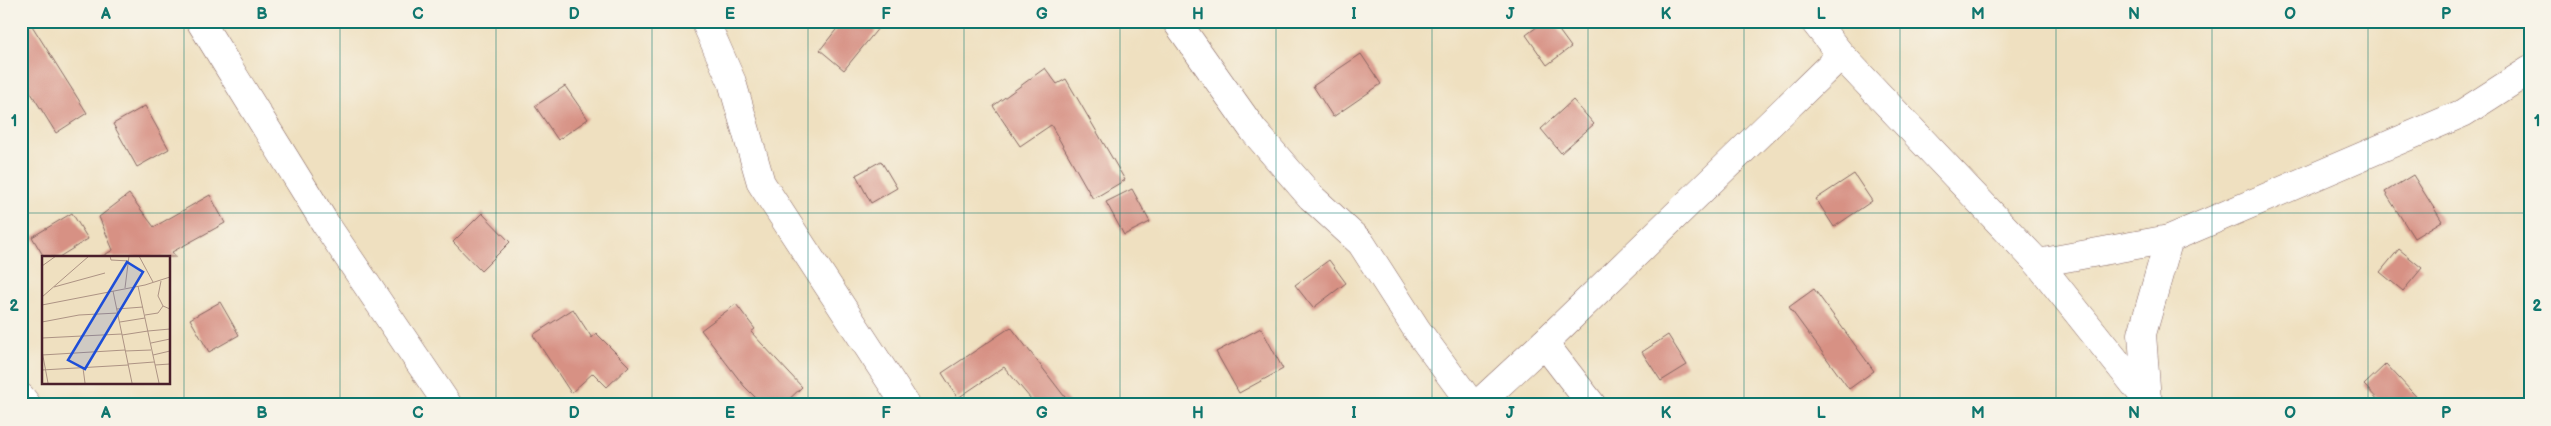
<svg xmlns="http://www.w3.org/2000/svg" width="2551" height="426" viewBox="0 0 2551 426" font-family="'Balsamiq Sans',sans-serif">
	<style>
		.building { fill: #d79184 }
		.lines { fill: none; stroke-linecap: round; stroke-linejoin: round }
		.minor-casing { stroke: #84635f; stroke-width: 29 }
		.minor { stroke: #fff; stroke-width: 28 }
		.grid { fill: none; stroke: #0f766e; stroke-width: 1; stroke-opacity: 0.55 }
		.inset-road { fill: none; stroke: #ad9384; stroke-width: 1 }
		.view { fill: #1d4ed8; fill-opacity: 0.15; stroke: #1d4ed8; stroke-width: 2.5 }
		.inset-edge { fill: none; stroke: #4a1f2b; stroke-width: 2.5 }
		.neatline { fill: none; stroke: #0f766e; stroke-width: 2 }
		.grid-label { font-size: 16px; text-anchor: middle; font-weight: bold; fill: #0f766e }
	</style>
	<rect width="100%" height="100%" fill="#f7f3e8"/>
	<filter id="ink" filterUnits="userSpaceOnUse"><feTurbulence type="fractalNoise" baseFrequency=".02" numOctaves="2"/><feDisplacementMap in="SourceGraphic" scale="10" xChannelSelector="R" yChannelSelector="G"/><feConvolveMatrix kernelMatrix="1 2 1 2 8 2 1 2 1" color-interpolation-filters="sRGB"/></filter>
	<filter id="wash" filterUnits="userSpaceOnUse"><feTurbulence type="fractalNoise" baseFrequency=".0096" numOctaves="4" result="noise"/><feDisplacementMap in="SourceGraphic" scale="20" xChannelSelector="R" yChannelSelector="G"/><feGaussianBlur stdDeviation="1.12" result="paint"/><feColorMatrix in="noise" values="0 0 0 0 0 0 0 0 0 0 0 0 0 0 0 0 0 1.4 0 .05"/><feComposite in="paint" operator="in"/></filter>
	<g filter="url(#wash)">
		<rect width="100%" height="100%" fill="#efe0c0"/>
		<g id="blocks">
			<g class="building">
				<path d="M21 21H29L87 113 56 133 21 77Z"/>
				<path d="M843 21H884L844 70 820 50Z"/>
				<path d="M1545 21H1552L1571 47 1547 65 1526 35Z"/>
				<path d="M1361 54 1381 84 1333 117 1313 86Z"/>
				<path d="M1045 68 1057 84 1066 79 1125 180 1093 199 1051 125 1020 146 993 106Z"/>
				<path d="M565 86 588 119 558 140 535 106Z"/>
				<path d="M1573 100 1594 124 1561 153 1541 129Z"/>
				<path d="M145 106 169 149 137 167 113 124Z"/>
				<path d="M881 161 897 188 871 203 856 175Z"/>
				<path d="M1854 174 1872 201 1834 227 1816 199Z"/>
				<path d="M2413 175 2442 221 2414 238 2385 192Z"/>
				<path d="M1132 189 1150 222 1124 235 1106 202Z"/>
				<path d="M129 194 154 227 210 195 225 223 172 252 176 257H101L113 250 99 217Z"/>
				<path d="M72 213 88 239 59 257H44L32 237Z"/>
				<path d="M482 213 510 242 481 271 453 242Z"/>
				<path d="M2399 249 2422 268 2403 291 2380 272Z"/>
				<path d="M1329 260 1346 283 1313 308 1295 285Z"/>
				<path d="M1814 289 1874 371 1849 389 1789 307Z"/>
				<path d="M220 302 239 335 209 352 190 319Z"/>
				<path d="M736 304 755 329 751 332 802 387 783 405H763L744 386 701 330Z"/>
				<path d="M573 309 592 338 596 333 629 366 607 387 593 373 571 393 533 335Z"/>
				<path d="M1011 327 1071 405H1036L1004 367 958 398 942 373Z"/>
				<path d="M1261 328 1283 369 1239 393 1216 352Z"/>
				<path d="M1668 335 1687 365 1661 381 1642 352Z"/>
				<path d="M2386 364 2424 405H2383L2364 385Z"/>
			</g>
		</g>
	</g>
	<g filter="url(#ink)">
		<use href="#blocks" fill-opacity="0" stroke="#84635f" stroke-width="1"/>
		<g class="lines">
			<defs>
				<g id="minor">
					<path d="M200 21 325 223 448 405"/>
					<path d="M705 21 732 82 761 183 906 405"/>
					<path d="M1176 21 1254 131 1311 197 1361 243 1417 330 1472 405"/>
					<path d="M1814 21 1841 55 2038 263 2151 405"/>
					<path d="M2038 263 2169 239 2463 113 2530 70"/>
					<path d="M1544 343 1592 405"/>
					<path d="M21 397 27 405"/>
					<path d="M2147 400 2142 334 2169 239"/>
					<path d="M1477 405 1544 343 1841 55"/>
				</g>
			</defs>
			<use href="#minor" class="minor-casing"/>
			<use href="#minor" class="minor"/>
		</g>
	</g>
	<path class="grid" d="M184 21V405M340 21V405M496 21V405M652 21V405M808 21V405M964 21V405M1120 21V405M1276 21V405M1432 21V405M1588 21V405M1744 21V405M1900 21V405M2056 21V405M2212 21V405M2368 21V405M21 213H2530"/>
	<g transform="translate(42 256)">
		<rect width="128" height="128" fill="#efe0c0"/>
		<path class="inset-road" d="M68 0 69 4 87 5M97 0 111 26M0 10 14 0M119 25 116 40 121 50 128 53M96 30 117 127M12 31 63 17M83 32 87 0M71 35 90 127M0 41 47 0M0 49 103 29 128 21M75 53 101 51M103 59 116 57 121 50M0 66 37 59 76 57M78 66 103 62M106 75 128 73M80 79 106 75M0 82 80 78M109 87 128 83M0 95 6 127M83 95 109 94M0 99 83 94M111 99 128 95M86 108 112 106M113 109 128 108M41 112 43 127M0 114 86 109"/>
		<path class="view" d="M85 6 101 16 43 113 26 104Z"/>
		<rect width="128" height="128" class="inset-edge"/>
	</g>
	<rect width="2551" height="426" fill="none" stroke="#f7f3e8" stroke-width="55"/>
	<rect x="28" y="28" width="2496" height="370" class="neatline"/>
	<g class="grid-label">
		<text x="106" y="19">A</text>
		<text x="262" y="19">B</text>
		<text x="418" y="19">C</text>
		<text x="574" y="19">D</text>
		<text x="730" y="19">E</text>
		<text x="886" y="19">F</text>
		<text x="1042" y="19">G</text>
		<text x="1198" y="19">H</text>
		<text x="1354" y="19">I</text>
		<text x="1510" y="19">J</text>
		<text x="1666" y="19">K</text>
		<text x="1821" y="19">L</text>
		<text x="1978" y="19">M</text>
		<text x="2134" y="19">N</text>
		<text x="2290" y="19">O</text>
		<text x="2446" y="19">P</text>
		<text x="14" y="126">1</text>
		<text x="2537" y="126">1</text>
		<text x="14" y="311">2</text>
		<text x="2537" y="311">2</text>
		<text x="106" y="418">A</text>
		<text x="262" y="418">B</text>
		<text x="418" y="418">C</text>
		<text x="574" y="418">D</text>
		<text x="730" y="418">E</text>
		<text x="886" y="418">F</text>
		<text x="1042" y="418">G</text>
		<text x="1198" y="418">H</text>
		<text x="1354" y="418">I</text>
		<text x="1510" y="418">J</text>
		<text x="1666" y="418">K</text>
		<text x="1821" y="418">L</text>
		<text x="1978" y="418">M</text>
		<text x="2134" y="418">N</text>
		<text x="2290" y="418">O</text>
		<text x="2446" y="418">P</text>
	</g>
</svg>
